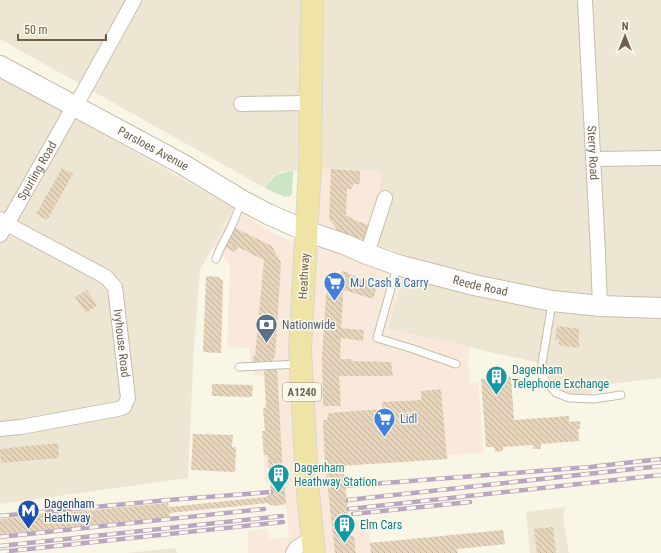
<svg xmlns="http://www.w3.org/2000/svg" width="661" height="553" viewBox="0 0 661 553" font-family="'Roboto Condensed',sans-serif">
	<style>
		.residential { fill: #ede6d3 }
		.commercial { fill: #f8e9da }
		.green { fill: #cce5c6 }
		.building { fill: url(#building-back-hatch) }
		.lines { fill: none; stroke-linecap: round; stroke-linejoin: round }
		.lane-casing { stroke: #c6bdab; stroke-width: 9 }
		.street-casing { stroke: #c6bdab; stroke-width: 16 }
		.secondary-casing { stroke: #c9bea9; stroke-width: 22 }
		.primary-casing { stroke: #dad6d1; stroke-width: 24 }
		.lane { stroke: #fff; stroke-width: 7 }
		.street { stroke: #fff; stroke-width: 14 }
		.secondary { stroke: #fff; stroke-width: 20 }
		.primary { stroke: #efe4a6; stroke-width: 22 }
		.rail-casing { stroke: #baa6c1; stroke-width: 4.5 }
		.rail { stroke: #fcf9eb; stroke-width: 3; stroke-dasharray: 9; stroke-linecap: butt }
		.labels { text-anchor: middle; stroke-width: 3; stroke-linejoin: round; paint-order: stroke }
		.shield { fill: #fcf9eb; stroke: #998e7d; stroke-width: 1 }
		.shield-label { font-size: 11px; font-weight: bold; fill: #6f604e }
		.street-label { font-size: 12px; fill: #6f604e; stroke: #fcf9eb }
		.shop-label { font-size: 12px; fill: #366cbe; stroke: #fcf9eb; text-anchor: start }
		.service-label { font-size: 12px; fill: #4e5e75; stroke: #fcf9eb; text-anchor: start }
		.culture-label { font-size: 12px; fill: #0d838f; stroke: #fcf9eb; text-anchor: start }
		.transit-label { font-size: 12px; fill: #164399; stroke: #fcf9eb; text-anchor: start }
	</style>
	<defs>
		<pattern id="building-back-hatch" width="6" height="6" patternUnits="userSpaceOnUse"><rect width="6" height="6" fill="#e6d5bb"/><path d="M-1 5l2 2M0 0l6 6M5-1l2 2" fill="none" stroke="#bfb09a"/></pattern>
	</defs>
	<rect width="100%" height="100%" fill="#f9f6e5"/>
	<g class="residential">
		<path d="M0 0H661V378L592 386 591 396 569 394 564 392 555 386 550 378 548 365 388 329 409 256 374 245 381 172 321 168 281 172 271 178 265 188 0 39Z"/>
		<path d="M0 76 234 208 200 270 194 345 188 478 0 504Z"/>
		<path d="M565 507 563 517 569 553H530L526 512Z"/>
		<path d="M176 548 177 553H126Z"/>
	</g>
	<path class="commercial" d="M321 168 382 172 374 245 409 256 388 329 471 347 468 359 470 383 478 382 484 453 449 455 447 459 347 465 345 478 350 521 368 519 371 553H248V531L268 529 269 540 289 537 286 505 273 506 270 482H265L262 431H265L263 408 266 407 264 377 254 375 250 359V348L227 347 230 263 212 247 234 208 275 234 290 241 311 240 320 221Z"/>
	<path class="green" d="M293 171 292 193 290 196 285 197 265 188C273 175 278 173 293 171Z"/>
	<g class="building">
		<path d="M62 168 73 174 47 220 36 214Z"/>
		<path d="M331 169 360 171V184H353L352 189H347L346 215 354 220 374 227 369 242 339 232 329 219Z"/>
		<path d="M235 228 272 246 281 263 275 358H273V366H253V357L255 356 264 260 238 247 235 252 225 247Z"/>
		<path d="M344 271 358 278 378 284 373 299 344 290 342 291 343 299 341 328 364 330 363 341 341 338 340 359H352V361L391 362 393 376H339L341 406H323L322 357 327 280Z"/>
		<path d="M206 276 218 277 223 281 221 353 203 352Z"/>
		<path d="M87 290 97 306 86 313 75 297Z"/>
		<path d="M557 326 579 329V348L558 345 559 340H555Z"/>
		<path d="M277 367 283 476 269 477 268 455H264L262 431H265L263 408 266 407 264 368Z"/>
		<path d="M511 377 514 420 569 416V422L580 421V429H578L579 441 541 444V449H533V445L503 447V451L495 452 494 447H486L481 379Z"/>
		<path d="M212 384 253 385 252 397 212 396Z"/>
		<path d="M441 389 447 459 325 467 323 420H327L328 414 330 413 382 409V402L421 400V391Z"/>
		<path d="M193 434 233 435 232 447H236L235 472 191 470Z"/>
		<path d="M58 443 59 458 1 463 0 449Z"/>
		<path d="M343 469 351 536H354L356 553H335L326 471Z"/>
		<path d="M284 480 286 504 273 506 267 503 170 513V517L0 535V519L168 503 169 507 266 497 271 493 270 482Z"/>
		<path d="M553 527 556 553H537L534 529Z"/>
		<path d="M503 530 505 544 457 549 458 553H371L370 543Z"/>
	</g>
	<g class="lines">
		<defs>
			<g id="lane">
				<path d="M216 259C220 246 227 237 232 225 236 217 238 209 242 202"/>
				<path d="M397 267 377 338 410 348 456 364"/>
				<path d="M552 303 542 363V374L547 383 556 393 569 398 594 399 621 395"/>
				<path d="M239 367 298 364"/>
			</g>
			<g id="street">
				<path id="s1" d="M585 0 598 253 600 306"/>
				<path d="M241 104 311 103"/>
				<path d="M593 159 661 158"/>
				<path id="s2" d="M0 219 7 224 106 277 115 287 128 398 124 407 118 409 21 427 0 429"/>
				<path id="s3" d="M0 235 7 224 57 136 70 113 75 107 134 0"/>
				<path d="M367 254 385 198"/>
				<path d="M293 553 296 548 312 538"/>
			</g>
			<g id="secondary">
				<path id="s4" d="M0 66 182 164 243 201 268 214 306 231 344 244 367 254 398 265 474 285 552 301 600 306 661 308"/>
			</g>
			<path id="primary" d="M312 0 310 167 300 350 307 482 314 553"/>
		</defs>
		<use href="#lane" class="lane-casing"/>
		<use href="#street" class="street-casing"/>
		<use href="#secondary" class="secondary-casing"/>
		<use href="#primary" class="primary-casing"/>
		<use href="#lane" class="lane"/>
		<use href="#street" class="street"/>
		<use href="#secondary" class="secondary"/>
		<use href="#primary" class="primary"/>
		<defs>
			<g id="rail">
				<path d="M346 486 590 467 661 459"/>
				<path d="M348 500 661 466"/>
				<path d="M349 509 661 475"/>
				<path d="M353 514 470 502"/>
				<path d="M0 516 168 500 271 492"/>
				<path d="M0 537 264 509"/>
				<path d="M0 546 282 516"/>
				<path d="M0 552 283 522"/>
			</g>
		</defs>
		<use href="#rail" class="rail-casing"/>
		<use href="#rail" class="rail"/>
	</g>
	<defs>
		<symbol id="supermarket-pin" viewBox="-11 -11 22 30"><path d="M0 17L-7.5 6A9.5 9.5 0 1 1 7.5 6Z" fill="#3f7fe0" stroke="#fcf9eb"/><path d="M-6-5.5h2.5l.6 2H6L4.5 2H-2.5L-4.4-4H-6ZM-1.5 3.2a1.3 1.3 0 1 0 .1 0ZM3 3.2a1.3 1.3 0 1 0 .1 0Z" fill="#fff"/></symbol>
		<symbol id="bank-pin" viewBox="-11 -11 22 30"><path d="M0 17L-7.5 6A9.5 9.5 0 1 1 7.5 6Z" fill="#5c6f8a" stroke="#fcf9eb"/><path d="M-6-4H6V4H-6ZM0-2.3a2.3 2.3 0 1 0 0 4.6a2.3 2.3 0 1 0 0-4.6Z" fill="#fff"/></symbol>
		<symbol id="building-pin" viewBox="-11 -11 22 30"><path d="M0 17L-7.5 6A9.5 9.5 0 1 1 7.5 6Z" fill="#0f9aa8" stroke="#fcf9eb"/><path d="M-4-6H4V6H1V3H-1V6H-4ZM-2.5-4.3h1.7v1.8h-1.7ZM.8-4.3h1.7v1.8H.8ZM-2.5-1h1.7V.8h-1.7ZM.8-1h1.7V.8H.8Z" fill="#fff"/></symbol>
		<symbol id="metro-pin" viewBox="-11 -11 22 30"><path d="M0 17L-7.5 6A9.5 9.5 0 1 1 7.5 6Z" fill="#1a4fb4" stroke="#fcf9eb"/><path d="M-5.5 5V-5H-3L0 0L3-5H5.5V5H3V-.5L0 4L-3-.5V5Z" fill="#fff"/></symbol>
	</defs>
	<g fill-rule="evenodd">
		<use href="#supermarket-pin" x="322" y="270" width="25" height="34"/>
		<use href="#bank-pin" x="254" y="312" width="25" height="34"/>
		<use href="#building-pin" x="484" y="364" width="25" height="34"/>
		<use href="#supermarket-pin" x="372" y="406" width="25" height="34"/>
		<use href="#building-pin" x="266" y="462" width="25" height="34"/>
		<use href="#metro-pin" x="16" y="498" width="25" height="34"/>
		<use href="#building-pin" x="332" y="512" width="25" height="34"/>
	</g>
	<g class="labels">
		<rect class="shield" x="283" y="383" width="38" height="18" rx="3"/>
		<g class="shield-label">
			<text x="302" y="396">A1240</text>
		</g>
		<g class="street-label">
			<text dy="4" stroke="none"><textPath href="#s4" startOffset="174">Parsloes Avenue</textPath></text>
			<text dy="4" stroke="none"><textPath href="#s1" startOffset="153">Sterry Road</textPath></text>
			<text dy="4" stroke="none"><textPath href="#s3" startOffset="74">Spurling Road</textPath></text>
			<text transform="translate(304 276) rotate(-87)" y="4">Heathway</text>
			<text dy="4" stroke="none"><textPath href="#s4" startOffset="531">Reede Road</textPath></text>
			<text dy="4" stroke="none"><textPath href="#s2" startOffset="191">Ivyhouse Road</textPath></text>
		</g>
		<g class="shop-label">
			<text x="350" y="287">MJ Cash &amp; Carry</text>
			<text x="400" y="423">Lidl</text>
		</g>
		<g class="service-label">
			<text x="282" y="329">Nationwide</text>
		</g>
		<g class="culture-label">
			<text x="512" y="374">Dagenham<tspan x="512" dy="14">Telephone Exchange</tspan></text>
			<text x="294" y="472">Dagenham<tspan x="294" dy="14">Heathway Station</tspan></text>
			<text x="360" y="529">Elm Cars</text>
		</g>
		<g class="transit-label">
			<text x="44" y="508">Dagenham<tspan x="44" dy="14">Heathway</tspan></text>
		</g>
	</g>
	<g transform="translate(625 36)" stroke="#fcf9eb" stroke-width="3" paint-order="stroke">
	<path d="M0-3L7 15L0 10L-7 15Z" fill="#6f604e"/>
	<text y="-6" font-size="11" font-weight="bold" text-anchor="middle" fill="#6f604e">N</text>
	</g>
	<path d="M18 34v6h88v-6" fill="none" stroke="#6f604e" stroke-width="2"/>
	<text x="24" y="34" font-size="12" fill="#6f604e" stroke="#fcf9eb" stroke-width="3" paint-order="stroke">50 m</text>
</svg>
